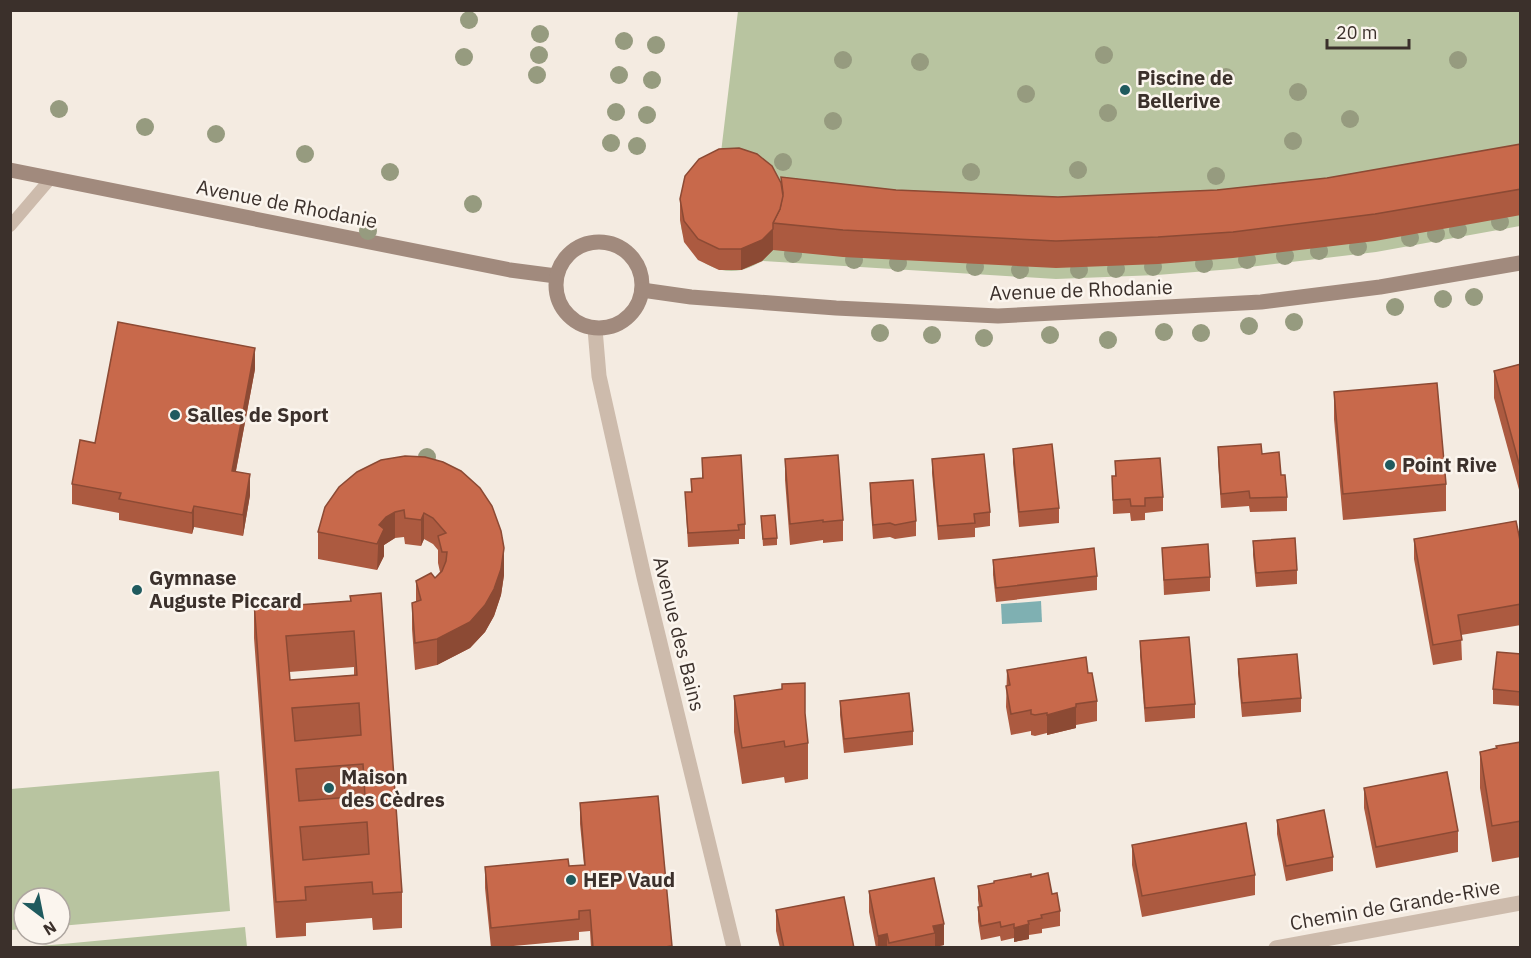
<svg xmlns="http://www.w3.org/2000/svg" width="1531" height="958" viewBox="0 0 1531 958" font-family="'IBM Plex Sans',sans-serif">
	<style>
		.green { fill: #b8c4a0 }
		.water { fill: #7fb0b2 }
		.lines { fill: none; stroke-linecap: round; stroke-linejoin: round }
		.service { stroke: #cdbbac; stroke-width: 12 }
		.minor { stroke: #cdbbac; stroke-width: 15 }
		.tertiary { stroke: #cdbbac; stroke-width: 15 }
		.secondary { stroke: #a18a7d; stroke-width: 15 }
		.tree { fill: #969b7f }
		.wall { fill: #ac5a40; fill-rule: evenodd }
		.shaded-wall { fill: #8c4a34 }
		.building { fill: #c8694b; stroke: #8c4a34; stroke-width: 1.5; fill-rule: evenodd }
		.poi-dot { fill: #1f5a5e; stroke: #fbf5ee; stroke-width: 2 }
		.labels { text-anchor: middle; stroke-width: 5; stroke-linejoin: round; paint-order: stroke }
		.poi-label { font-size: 20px; font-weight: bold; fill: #3b302b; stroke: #fbf5ee; text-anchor: start }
		.street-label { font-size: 20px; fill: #3b302b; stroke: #fbf5ee }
	</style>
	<rect width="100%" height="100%" fill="#f4ebe1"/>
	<g class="green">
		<path d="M738 11H1520V226L1376 252 1233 269 1157 275 1056 279 763 261C756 264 748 269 741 270 702 278 669 236 684 199 688 191 711 176 719 169Z"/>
		<path d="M219 771 230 911 60 926V898H24V929L11 930V789Z"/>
		<path d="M245 927 247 947H30Z"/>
	</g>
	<path class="water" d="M1041 601 1042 622 1002 624 1001 604Z"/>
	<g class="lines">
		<path class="service" d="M10 226 51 178"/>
		<path class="minor" d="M1276 948 1520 903"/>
		<path class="tertiary" d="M595 329 599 376 644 577 734 948"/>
		<g class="secondary">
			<path d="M10 170 510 270 556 276"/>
			<circle cx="599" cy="285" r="43"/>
			<path d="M642 290 691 297 836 308 998 316 1261 302 1380 287 1520 263"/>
		</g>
	</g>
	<g class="tree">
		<circle cx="469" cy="20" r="9"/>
		<circle cx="540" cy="34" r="9"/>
		<circle cx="624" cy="41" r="9"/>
		<circle cx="656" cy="45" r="9"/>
		<circle cx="539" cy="55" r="9"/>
		<circle cx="1104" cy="55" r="9"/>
		<circle cx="464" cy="57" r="9"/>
		<circle cx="843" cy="60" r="9"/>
		<circle cx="1458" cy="60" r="9"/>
		<circle cx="920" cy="62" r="9"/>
		<circle cx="537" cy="75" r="9"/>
		<circle cx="619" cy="75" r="9"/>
		<circle cx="1226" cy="77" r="9"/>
		<circle cx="652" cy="80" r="9"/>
		<circle cx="1298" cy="92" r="9"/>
		<circle cx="1026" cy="94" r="9"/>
		<circle cx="59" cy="109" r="9"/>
		<circle cx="616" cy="112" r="9"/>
		<circle cx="1108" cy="113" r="9"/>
		<circle cx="647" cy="115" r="9"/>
		<circle cx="1350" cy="119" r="9"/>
		<circle cx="833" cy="121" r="9"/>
		<circle cx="145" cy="127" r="9"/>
		<circle cx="216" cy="134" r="9"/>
		<circle cx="1293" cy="141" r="9"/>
		<circle cx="611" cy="143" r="9"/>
		<circle cx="637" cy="146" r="9"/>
		<circle cx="305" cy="154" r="9"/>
		<circle cx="783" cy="162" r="9"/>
		<circle cx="1078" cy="170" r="9"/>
		<circle cx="390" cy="172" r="9"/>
		<circle cx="971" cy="172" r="9"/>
		<circle cx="1216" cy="176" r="9"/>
		<circle cx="473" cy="204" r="9"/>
		<circle cx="1500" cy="222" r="9"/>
		<circle cx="1458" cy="230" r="9"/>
		<circle cx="368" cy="231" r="9"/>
		<circle cx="1436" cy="234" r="9"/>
		<circle cx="1410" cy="238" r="9"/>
		<circle cx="1358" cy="247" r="9"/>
		<circle cx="1319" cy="251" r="9"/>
		<circle cx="793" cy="254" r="9"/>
		<circle cx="1285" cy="256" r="9"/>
		<circle cx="854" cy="260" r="9"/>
		<circle cx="1247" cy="260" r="9"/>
		<circle cx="898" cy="263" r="9"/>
		<circle cx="1204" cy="264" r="9"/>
		<circle cx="975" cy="267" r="9"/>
		<circle cx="1153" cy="267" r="9"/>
		<circle cx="1116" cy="269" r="9"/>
		<circle cx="1020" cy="270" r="9"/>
		<circle cx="1079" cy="270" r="9"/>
		<circle cx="1474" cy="297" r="9"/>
		<circle cx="1443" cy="299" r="9"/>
		<circle cx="1395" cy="307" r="9"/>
		<circle cx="1294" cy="322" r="9"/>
		<circle cx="1249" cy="326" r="9"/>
		<circle cx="1164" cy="332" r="9"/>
		<circle cx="880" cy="333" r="9"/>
		<circle cx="1201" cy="333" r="9"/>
		<circle cx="932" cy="335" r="9"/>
		<circle cx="1050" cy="335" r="9"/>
		<circle cx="984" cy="338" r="9"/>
		<circle cx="1108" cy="340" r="9"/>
		<circle cx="427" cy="457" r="9"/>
	</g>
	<g class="wall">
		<path d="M1521 144V215L1375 241 1233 258 1158 264 1056 268 843 257 773 250 762 261 741 270H719L698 260 684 242 680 220V199L781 183V177L896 190 1058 197 1217 190 1327 178Z"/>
		<path d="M1521 364V497L1494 398V371Z"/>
		<path d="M255 369 236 471 250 495 243 536 194 527 192 534 119 520V513L72 504V484L95 443Z"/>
		<path d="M1334 392 1446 484V511L1343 520 1334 419Z"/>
		<path d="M1218 447 1262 454 1281 475 1287 497V511L1250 512 1249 506 1221 508 1218 461Z"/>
		<path d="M1013 449 1059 508V523L1019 527 1013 463Z"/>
		<path d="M702 458 745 524V539H739V544L688 547 685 492H691V479H702Z"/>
		<path d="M785 459 843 520V541L823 543V540L790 545 785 480Z"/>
		<path d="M932 459 990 512V526L975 528V537L938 540 932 473Z"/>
		<path d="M381 460 504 575 501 595 494 616 485 632 470 648 437 665 415 670 412 629V603L416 602V581L435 578 440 572 438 563V550L433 544 424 539 421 546 405 544 404 537 395 538 384 545V556L377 570 318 559V532Z"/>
		<path d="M1115 461 1163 497V511L1145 513V520L1131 521 1130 513 1113 514 1112 476H1115Z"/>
		<path d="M870 483 916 521V536L895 539 890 537 873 539 870 497Z"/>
		<path d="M761 516 777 538V545L763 546Z"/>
		<path d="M1414 539 1521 545V625L1461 635 1462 660 1433 665 1414 559Z"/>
		<path d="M1253 541 1297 570V584L1256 587 1253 555Z"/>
		<path d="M1162 548 1210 577V591L1164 595Z"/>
		<path d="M993 560 1097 576V590L996 602 993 575Z"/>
		<path d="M350 596 402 892V928L373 930 372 918 306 923V936L276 938 254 638V602L284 606 350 601ZM354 667V675L290 680 289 672Z"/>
		<path d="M1140 641 1195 704V718L1145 722 1140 655Z"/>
		<path d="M1521 654V706L1493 704V689Z"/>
		<path d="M1238 659 1301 698V712L1242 717 1238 673Z"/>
		<path d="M1007 670 1088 673 1097 701V721L1076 725V728L1047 735V733L1035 736 1031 735V731L1011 735 1006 707Z"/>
		<path d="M782 684 805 716 808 743V779L785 783 784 777 742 784 734 732V696L782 689Z"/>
		<path d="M840 701 913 731V745L844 753 840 715Z"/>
		<path d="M1521 742V857L1492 862 1480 788V752L1496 748V746Z"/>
		<path d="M1364 788 1458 831V852L1376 868 1364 808Z"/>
		<path d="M658 796 672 948H591L590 931 579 932V940L491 948 485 888V867L569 866 584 865 580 824V803Z"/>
		<path d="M1277 820 1333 857V871L1286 881 1277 834Z"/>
		<path d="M1132 845 1255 875V895L1142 917 1132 865Z"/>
		<path d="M1031 877 1052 894 1060 911V926L1042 929V933L1029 935V939L1014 942V938L1001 941 1000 936 981 940 978 921V907H979L978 900V886Z"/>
		<path d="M934 878 944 945 935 947V948H876L869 912V891Z"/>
		<path d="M776 910 854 948H780L776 931Z"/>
	</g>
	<g class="shaded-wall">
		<path d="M773 229V250L762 261 741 270V249Z"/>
		<path d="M255 348V369L232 491V471Z"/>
		<path d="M250 474V495L243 536V515Z"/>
		<path d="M194 506V527L192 534V513Z"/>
		<path d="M395 512V538L384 545V556L377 570 379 525 386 517Z"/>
		<path d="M424 513V539L421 546V520Z"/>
		<path d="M504 548V575L501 595 494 616 485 632 470 648 437 665V639Z"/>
		<path d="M1076 707V728L1047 735V715Z"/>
		<path d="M944 924V945L935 947V933L933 926Z"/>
		<path d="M1029 924V939L1014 942V928Z"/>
		<path d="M887 934V948H878V936Z"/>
	</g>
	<g class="building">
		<path d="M1521 144V189L1375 214 1233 232 1158 237 1056 241 843 230 773 223 780 209 783 193 781 177 896 190 1058 197 1217 190 1327 178Z"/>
		<path d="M739 148 757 154 772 166 781 183 783 196 780 209 773 223V229L762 240 741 249H719L698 239 684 221 680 199 685 176 699 159 719 149Z"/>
		<path d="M118 322 255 348 232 471 250 474 243 515 194 506 192 513 119 499 121 493 72 484 80 440 95 443Z"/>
		<path d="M1521 364V471L1494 371Z"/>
		<path d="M1437 383 1446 484 1343 494 1334 392Z"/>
		<path d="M1052 444 1059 508 1019 512 1013 449Z"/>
		<path d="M1261 444 1262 454 1279 452 1281 475H1285L1287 497 1250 498 1249 491 1221 494 1218 447Z"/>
		<path d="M984 454 990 512 974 514 975 523 938 526 932 459Z"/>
		<path d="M741 455 745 524 738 525 739 530 688 533 685 492H692L691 479 703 478 702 458Z"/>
		<path d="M838 455 843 520 823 522V520L790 524 785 459Z"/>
		<path d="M405 456 425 457 443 462 461 471 480 488 492 506 501 531 504 548 501 569 494 589 485 605 470 622 437 639 415 643 412 603 421 600 416 581 431 573 435 578 442 571 446 561 447 552H442L438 536 446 533 433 518 424 513 421 520 405 518 404 510 395 512 386 517 379 525 384 529 377 544 318 532 325 507 339 487 357 472 381 460Z"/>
		<path d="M1160 458 1163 497 1145 498V506H1131L1130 499 1113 500 1112 476H1116L1115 461Z"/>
		<path d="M913 480 916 521 895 525 890 523 873 525 870 483Z"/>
		<path d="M775 515 777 538 763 539 761 516Z"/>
		<path d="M1516 521 1521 545V604L1458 615 1462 640 1433 645 1414 539Z"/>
		<path d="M1295 538 1297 570 1256 573 1253 541Z"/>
		<path d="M1208 544 1210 577 1164 580 1162 548Z"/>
		<path d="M1094 548 1097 576 996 588 993 560Z"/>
		<path d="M381 593 402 892 373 894 372 882 305 887 306 900 276 902 254 602 284 599V606L351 601 350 596ZM354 631 357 675 290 680 286 636ZM359 703 361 735 295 741 292 708ZM363 764 365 796 299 801 296 769ZM367 822 369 854 303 860 300 827Z"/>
		<path d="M1189 637 1195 704 1145 708 1140 641Z"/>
		<path d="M1497 652 1521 654V692L1493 689Z"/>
		<path d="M1297 654 1301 698 1242 703 1238 659Z"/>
		<path d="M1086 657 1088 673H1092L1097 701 1076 704V707L1047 715V713L1035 715 1031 714V710L1011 714 1006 686 1010 685 1007 670Z"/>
		<path d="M805 683V713L808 743 785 747 784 741 742 748 734 696 782 689V684Z"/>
		<path d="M909 693 913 731 844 739 840 701Z"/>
		<path d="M1521 742V821L1492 826 1480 752 1497 748 1496 746Z"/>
		<path d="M1447 772 1458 831 1376 847 1364 788Z"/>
		<path d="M658 796 672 946 658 948H593L590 910 579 911V919L491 928 485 867 568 859 569 866 585 865 580 803Z"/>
		<path d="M1324 810 1333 857 1286 866 1277 820Z"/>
		<path d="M1246 823 1255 875 1142 896 1132 845Z"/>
		<path d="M1048 873 1052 894 1057 893 1060 911 1041 915 1042 918 1028 921 1029 924 1014 928V924L1001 927 1000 922 981 926 978 907 982 906 978 886 994 883V881L1031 874V877Z"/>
		<path d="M934 878 944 924 933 926 935 933 889 943 887 934 878 936 869 891Z"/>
		<path d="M844 897 854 948H784L776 910Z"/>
	</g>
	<g class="poi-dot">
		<circle cx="1125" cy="90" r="6"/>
		<circle cx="175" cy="415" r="6"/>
		<circle cx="1390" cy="465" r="6"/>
		<circle cx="137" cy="590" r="6"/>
		<circle cx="329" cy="788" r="6"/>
		<circle cx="571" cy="880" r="6"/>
	</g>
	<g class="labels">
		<g class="poi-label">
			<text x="1137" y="85">Piscine de<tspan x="1137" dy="23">Bellerive</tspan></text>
			<text x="187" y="422">Salles de Sport</text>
			<text x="1402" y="472">Point Rive</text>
			<text x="149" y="585">Gymnase<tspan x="149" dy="23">Auguste Piccard</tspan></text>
			<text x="341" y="784">Maison<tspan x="341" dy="23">des Cèdres</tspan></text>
			<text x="583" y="887">HEP Vaud</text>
		</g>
		<g class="street-label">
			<text transform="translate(287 204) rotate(11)" y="7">Avenue de Rhodanie</text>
			<text transform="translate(1081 290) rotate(-2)" y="7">Avenue de Rhodanie</text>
			<text transform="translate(679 634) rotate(76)" y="7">Avenue des Bains</text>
			<text transform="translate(1395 905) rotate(-10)" y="7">Chemin de Grande-Rive</text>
		</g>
	</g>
	<rect width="1531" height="958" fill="none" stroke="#3b302b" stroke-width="24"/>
	<g transform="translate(42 916) rotate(148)"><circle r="28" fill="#fbf5ee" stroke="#aea6a0" stroke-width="1.5"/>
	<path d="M0-4.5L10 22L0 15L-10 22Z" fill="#1f5a5e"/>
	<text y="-9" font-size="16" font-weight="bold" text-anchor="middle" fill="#3b302b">N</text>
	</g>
	<path d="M1327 39v9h82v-9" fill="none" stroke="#3b302b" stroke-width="3"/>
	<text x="1336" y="39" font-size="18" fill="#3b302b" stroke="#fbf5ee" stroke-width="4.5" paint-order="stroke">20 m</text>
</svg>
